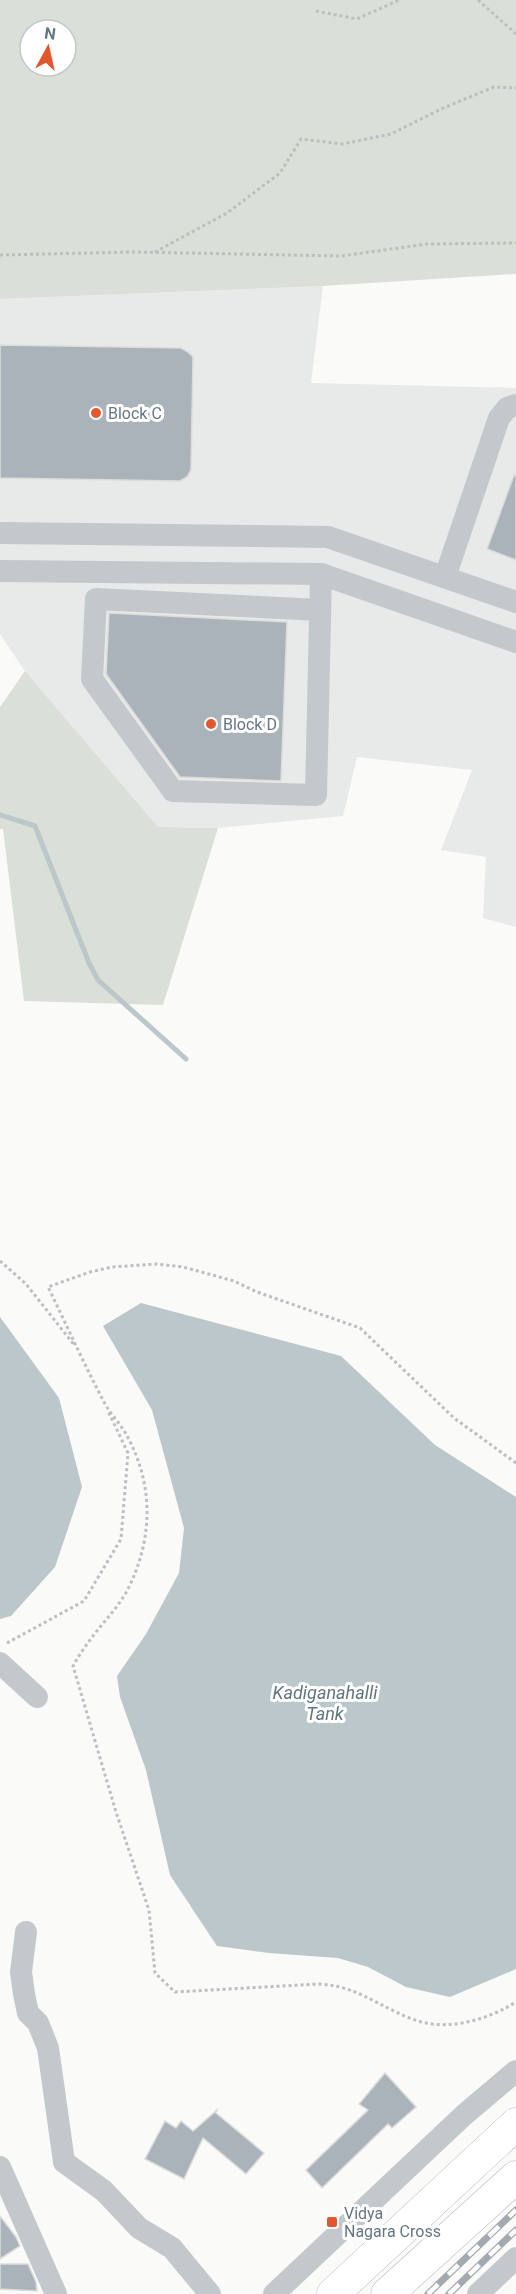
<svg xmlns="http://www.w3.org/2000/svg" width="516" height="2294" viewBox="0 0 516 2294" font-family="Roboto,sans-serif">
	<style>
		.built { fill: #e8e9e9 }
		.green { fill: #dadfd7; fill-rule: evenodd }
		.water { fill: #bbc7cb }
		.lines { fill: none; stroke-linecap: round; stroke-linejoin: round }
		.stream { stroke: #bbc7cb; stroke-width: 5 }
		.building { fill: #aab3b9; stroke: #dcdcda; stroke-width: 1.5 }
		.highway-casing { stroke: #b4b9bd; stroke-width: 33 }
		.path { stroke: #bbbfc2; stroke-width: 3; stroke-dasharray: 3 3; stroke-linecap: butt }
		.minor { stroke: #c3c8cc; stroke-width: 22 }
		.highway { stroke: #fff; stroke-width: 32 }
		.rail-casing { stroke: #a2aab0; stroke-width: 7 }
		.rail { stroke: #fff; stroke-width: 4.5; stroke-dasharray: 14; stroke-linecap: butt }
		.poi-dot { fill: #e4572e; stroke: #fff; stroke-width: 2 }
		.labels { text-anchor: middle; stroke-width: 6; stroke-linejoin: round; paint-order: stroke }
		.poi-label { font-size: 16px; fill: #657683; stroke: #fff; text-anchor: start }
		.water-label { font-size: 18px; font-style: italic; fill: #60757c; stroke: #fff }
	</style>
	<rect width="100%" height="100%" fill="#fafaf8"/>
	<path class="built" d="M323 286 311 383 516 388V927L483 918 486 857 441 850 472 770 357 757 343 816 218 828 158 827 25 671 0 634V299Z"/>
	<g class="green">
		<path d="M0 0H516V274L323 286 0 299ZM30 30H66V66H30Z"/>
		<path d="M25 671 158 827 218 828 163 1005 24 1001 3 829H0V707Z"/>
	</g>
	<g class="water">
		<path d="M141 1303 341 1356 435 1445 516 1497V1969L450 1997 406 1987 368 1967 338 1958 269 1953 217 1946 170 1875 146 1770 120 1697 117 1676 146 1634 179 1573 184 1528 152 1410 103 1326Z"/>
		<path d="M0 1317 59 1398 82 1487 55 1567 11 1616 0 1619Z"/>
	</g>
	<g class="lines">
		<path class="stream" d="M0 815 35 826 89 963 98 980 186 1059"/>
	</g>
	<g class="building">
		<path d="M0 345 181 348 188 352 193 357 191 470 187 477 180 481 0 478Z"/>
		<path d="M514 475 516 476V560L487 549Z"/>
		<path d="M109 613 287 622 281 781 180 777 106 674Z"/>
		<path d="M385 2073 416 2107 392 2128 388 2124 322 2188 306 2170 368 2110 359 2104Z"/>
		<path d="M217 2110 216 2113 264 2153 246 2174 203 2138 184 2179 145 2159 165 2121 176 2128 181 2121 193 2131Z"/>
		<path d="M0 2216 16 2237 20 2246 0 2259Z"/>
		<path d="M0 2264H28L36 2282 37 2291 0 2289Z"/>
	</g>
	<g class="lines">
		<defs>
			<g id="highway">
				<path d="M333 2294 516 2124"/>
				<path d="M387 2294 516 2177"/>
			</g>
		</defs>
		<use href="#highway" class="highway-casing"/>
		<g class="path">
			<path d="M478 0 516 34"/>
			<path d="M316 11 357 19 399 0"/>
			<path d="M155 252 227 213 280 173 301 139 342 144 391 134 441 109 494 87 516 88"/>
			<path d="M0 255 134 252 341 256 427 244 516 243"/>
			<path d="M0 1261 26 1284 75 1346"/>
			<path d="M516 1463 454 1418 360 1328 257 1292 234 1281 183 1267 157 1264 112 1267 90 1272 48 1287C67 1326 84 1364 104 1402 110 1414 121 1424 127 1436 154 1485 153 1539 128 1589 118 1608 103 1622 90 1640 84 1648 78 1657 73 1666L116 1812 149 1910 155 1973 175 1992 319 1984C342 1985 359 1993 380 2004 392 2010 405 2017 418 2021 450 2031 489 2019 516 2002"/>
			<path d="M7 1643 84 1601 121 1539 128 1453 108 1411"/>
		</g>
		<g class="minor">
			<path d="M0 533 328 537 516 602"/>
			<path d="M0 571 321 574 516 642"/>
			<path d="M445 577 499 418 507 408 516 405"/>
			<path d="M320 610 96 599 92 679 173 791 316 795 321 574"/>
			<path d="M0 1663 37 1697"/>
			<path d="M26 1932 21 1972 24 1994 28 2013 38 2023 48 2048 64 2162 104 2191 139 2228 172 2248 210 2294"/>
			<path d="M0 2167 56 2294"/>
			<path d="M274 2294 464 2115 516 2071"/>
			<path d="M478 2294 516 2258"/>
		</g>
		<use href="#highway" class="highway"/>
		<defs>
			<g id="rail">
				<path d="M428 2294 516 2210"/>
				<path d="M449 2294 516 2230"/>
			</g>
		</defs>
		<use href="#rail" class="rail-casing"/>
		<use href="#rail" class="rail"/>
	</g>
	<g class="poi-dot">
		<circle cx="96" cy="413" r="6"/>
		<circle cx="211" cy="724" r="6"/>
		<rect x="326" y="2216" width="12" height="12" rx="3"/>
	</g>
	<g class="labels">
		<g class="poi-label">
			<text x="108" y="419">Block C</text>
			<text x="223" y="730">Block D</text>
			<text x="344" y="2219">Vidya<tspan x="344" dy="18">Nagara Cross</tspan></text>
		</g>
		<g class="water-label">
			<text x="325" y="1699">Kadiganahalli<tspan x="325" dy="21">Tank</tspan></text>
		</g>
	</g>
	<g transform="translate(48 48) rotate(8)"><circle r="28" fill="#ffffff" stroke="#c1c8cd" stroke-width="1.5"/>
	<path d="M0-4.5L10 22L0 15L-10 22Z" fill="#e4572e"/>
	<text y="-9" font-size="16" font-weight="bold" text-anchor="middle" fill="#657683">N</text>
	</g>
</svg>
